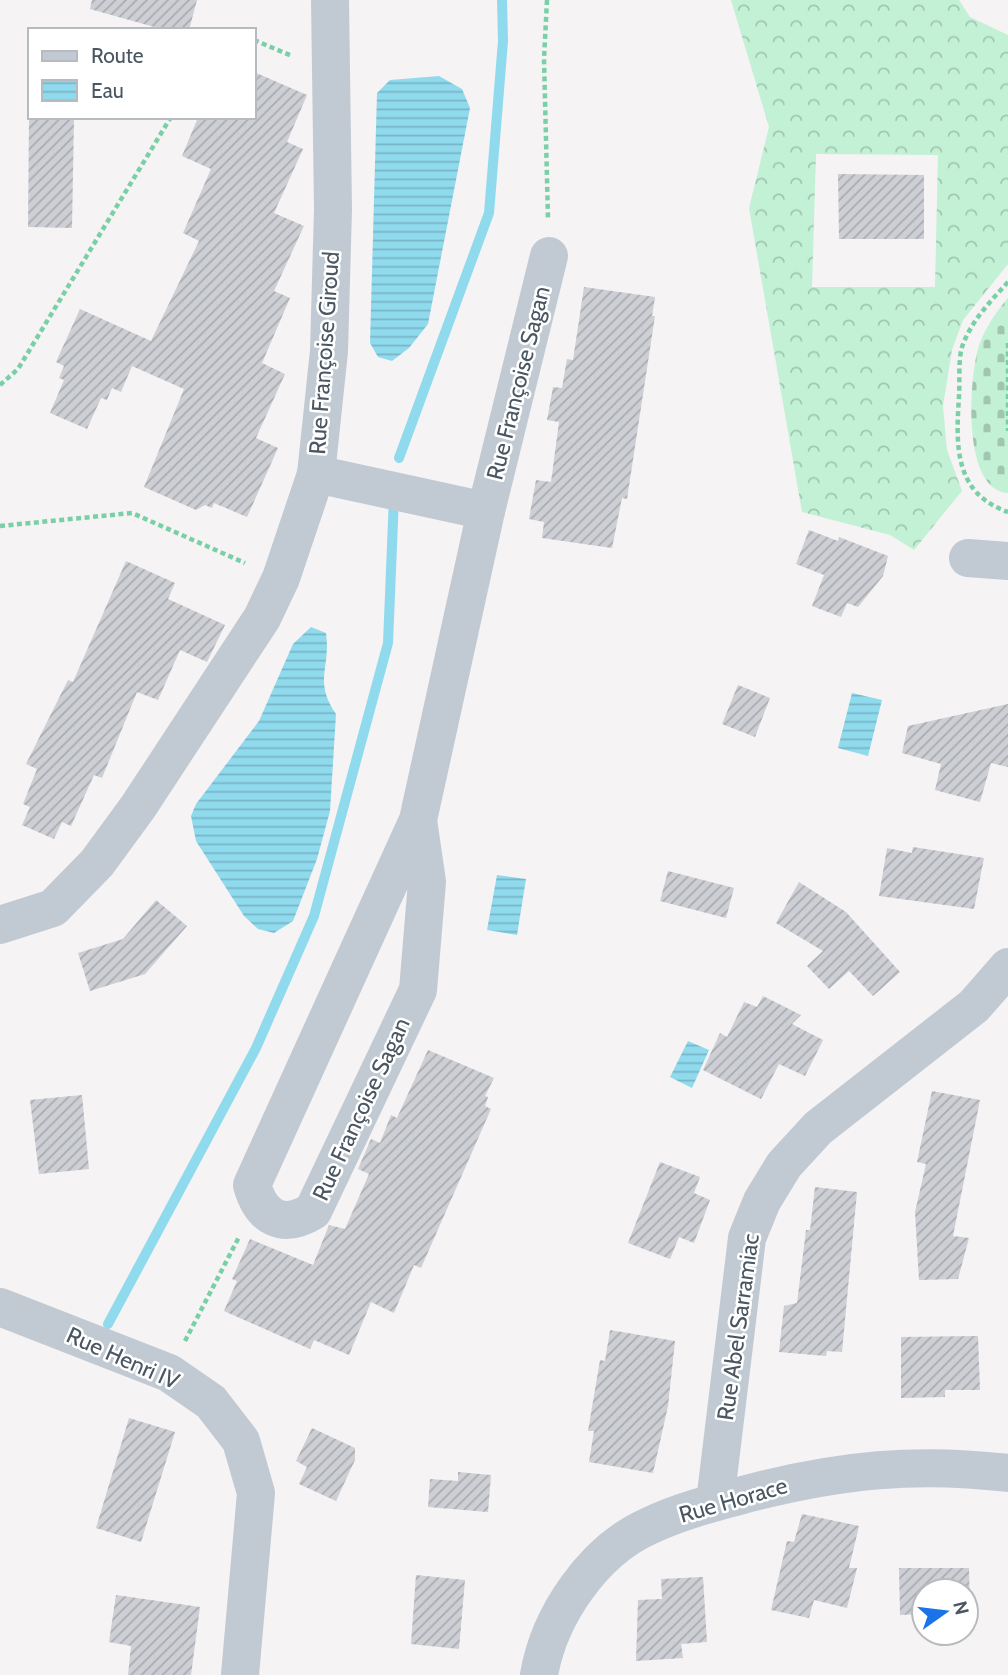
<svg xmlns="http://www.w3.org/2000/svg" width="1008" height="1675" viewBox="0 0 1008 1675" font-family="Cabin,sans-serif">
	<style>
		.forest { fill: url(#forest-crowns); fill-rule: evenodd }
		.cemetery { fill: url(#cemetery-stones) }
		.water { fill: url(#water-rules) }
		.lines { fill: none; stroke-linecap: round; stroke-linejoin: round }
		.stream { stroke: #90daee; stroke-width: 10 }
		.building { fill: url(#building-hatch) }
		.path { stroke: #7ad0a6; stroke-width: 4.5; stroke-dasharray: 5 3.5; stroke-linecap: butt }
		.minor { stroke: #c1cad2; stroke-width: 38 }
		.labels { text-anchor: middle; stroke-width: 5; stroke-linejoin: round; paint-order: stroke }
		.street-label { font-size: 23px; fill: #4a5661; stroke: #fff }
	</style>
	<defs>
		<pattern id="forest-crowns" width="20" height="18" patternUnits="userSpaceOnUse" patternTransform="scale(1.75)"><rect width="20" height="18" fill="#c3f1d5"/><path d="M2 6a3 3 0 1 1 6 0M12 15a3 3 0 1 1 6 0" fill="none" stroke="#a0c6b0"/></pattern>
		<pattern id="cemetery-stones" width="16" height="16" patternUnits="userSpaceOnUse" patternTransform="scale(1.75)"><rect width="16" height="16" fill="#c3f1d5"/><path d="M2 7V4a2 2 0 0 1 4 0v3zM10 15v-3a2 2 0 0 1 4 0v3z" fill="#a0c6b0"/></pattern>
		<pattern id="water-rules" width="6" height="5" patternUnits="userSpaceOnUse" patternTransform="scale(1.75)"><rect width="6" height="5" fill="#90daee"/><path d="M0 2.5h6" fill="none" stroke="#78b4c4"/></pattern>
		<pattern id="building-hatch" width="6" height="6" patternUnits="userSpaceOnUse" patternTransform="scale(1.75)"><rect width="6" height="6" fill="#cdcfd5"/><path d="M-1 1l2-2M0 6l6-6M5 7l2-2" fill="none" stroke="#a8abb0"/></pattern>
	</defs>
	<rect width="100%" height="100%" fill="#f5f3f3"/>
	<path class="forest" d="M731 0H959L970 17 1008 35V264L963 320 952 350 943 406 947 450 962 491 914 550 890 535 802 512 749 208 769 127ZM816 154 938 155 935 287H812Z"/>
	<path class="cemetery" d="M1008 298V493C962 490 969 381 978 349 983 331 996 312 1008 298Z"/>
	<g class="water">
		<path d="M439 76 462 89 470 108 428 324 409 348 392 361 378 357 370 343 377 93 390 80Z"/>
		<path d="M311 627 326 633C331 669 313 680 336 714L330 811 317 859 293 921 274 933 258 929 244 916 196 841 191 816 196 804 259 721 293 644Z"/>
		<path d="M852 693 882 700 868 756 838 748Z"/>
		<path d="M497 875 526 879 517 935 487 930Z"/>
		<path d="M688 1041 709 1050 692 1088 670 1077Z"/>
	</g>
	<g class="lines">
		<g class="stream">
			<path d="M399 458 489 213 503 41 502 0"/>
			<path d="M108 1324 256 1048 314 916 388 643 394 497"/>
		</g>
	</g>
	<g class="building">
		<path d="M92 0H197L189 30H165L90 9Z"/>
		<path d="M254 72 307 95 287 142 303 149 274 213 304 226 274 291 290 298 262 363 285 374 256 438 278 448 247 517 214 503 212 508 205 505 196 510 144 487 184 389 132 366 121 392 112 388 107 400 101 398 87 429 50 413 64 380 59 378 64 366 56 362 80 309 151 341 199 241 183 233 211 169 182 156 197 120H205L206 117H254Z"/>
		<path d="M29 118H74L72 228 28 227Z"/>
		<path d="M838 174 924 175V239H839Z"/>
		<path d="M584 287 655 297 652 316H655L627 499 622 498 612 548 542 538 544 522 529 519 536 480 551 482 559 422 547 420 553 387 562 388 567 359 573 360Z"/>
		<path d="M809 530 838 541 839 537 888 556 883 576 858 607 847 603 841 617 812 606 824 575 796 564Z"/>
		<path d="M126 561 175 583 168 599 225 625 207 662 180 650 158 700 137 692 102 778 94 775 71 826 62 822 54 839 22 825 30 807 23 804 37 769 26 764 68 680 73 682Z"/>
		<path d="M738 685 770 698 755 737 722 724Z"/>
		<path d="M1008 704V767L991 763 980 802 935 790 941 764 902 753 908 726Z"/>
		<path d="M913 847 984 858 974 909 879 896 887 848 912 853Z"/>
		<path d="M668 871 734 888 726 918 660 901Z"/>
		<path d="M799 882 846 912 900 972 873 996 849 971 829 989 807 966 823 951 776 923Z"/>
		<path d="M156 900 187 926 145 974 90 991 78 953 123 939Z"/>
		<path d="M763 996 801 1015 792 1024 823 1040 805 1076 779 1064 761 1099 703 1070 720 1033 727 1037 744 1002 757 1007Z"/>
		<path d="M428 1050 494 1078 485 1096 488 1097 485 1106 491 1109 421 1268 414 1265 394 1313 371 1302 349 1355 314 1340 310 1349 224 1311 237 1281 232 1279 250 1239 313 1265 329 1225 345 1229 369 1174 358 1169 371 1139 380 1143 391 1115 397 1118Z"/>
		<path d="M932 1091 980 1100 953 1236 969 1238 958 1279 919 1280 915 1212 926 1164 917 1162Z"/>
		<path d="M82 1095 89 1169 39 1174 30 1100Z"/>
		<path d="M660 1162 700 1177 694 1193 710 1200 694 1243 679 1237 670 1259 628 1243Z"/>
		<path d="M815 1187 857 1192 842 1352 827 1351 826 1356 779 1352 784 1306 797 1303 806 1230H810Z"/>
		<path d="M610 1330 675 1341 668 1406 653 1473 589 1462 594 1431H588L600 1360 605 1361Z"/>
		<path d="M978 1336 980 1390H945V1397L901 1398V1337Z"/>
		<path d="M129 1418 175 1432 141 1542 96 1528Z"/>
		<path d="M312 1428 355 1448V1460L336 1501 299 1484 307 1467 296 1461Z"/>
		<path d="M458 1472 491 1475 488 1512 428 1507 430 1479 458 1481Z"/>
		<path d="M802 1514 859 1526 849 1568H857L847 1608 814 1600 809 1618 771 1610 787 1541 794 1542Z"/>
		<path d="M899 1568H969L970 1613H966V1591H924V1614L900 1615Z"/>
		<path d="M416 1575 465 1580 459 1649 411 1644Z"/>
		<path d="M703 1577 707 1642 681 1644 683 1658 636 1661 638 1600 662 1599 661 1579Z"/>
		<path d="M116 1595 200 1607 191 1675H128L131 1646 109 1642Z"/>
	</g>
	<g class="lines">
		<g class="path">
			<path d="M547 0 544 59 548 219"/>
			<path d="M254 40 292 56"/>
			<path d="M1008 282C990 302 971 321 962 347 958 361 960 381 959 396 956 444 953 493 1008 512"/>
			<path d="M1008 343V431"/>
			<path d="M0 385 18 369 171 117"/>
			<path d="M0 526 132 513 245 563"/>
			<path d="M185 1341 239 1237"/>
		</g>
		<g class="minor">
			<path d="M316 474 486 511 549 256"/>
			<path d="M968 558 1008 561"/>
			<path d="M418 820 427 882 418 990 313 1211C282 1230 261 1217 252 1185L418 820 486 511"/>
			<path d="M0 925 53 908 97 863 138 807 262 618 281 578 316 474 329 351 333 209 330 0"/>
			<path d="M0 1307 169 1373 211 1402 241 1441 256 1493 240 1675"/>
			<path d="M715 1502 747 1238 762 1201 784 1165 818 1128 974 1006 1008 967"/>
			<path d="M539 1675C549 1616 593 1551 649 1526 680 1511 716 1502 750 1493 840 1470 916 1462 1008 1473"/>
		</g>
	</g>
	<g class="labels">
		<g class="street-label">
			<text transform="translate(324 353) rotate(-86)" y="8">Rue Françoise Giroud</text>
			<text transform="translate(518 383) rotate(-76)" y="8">Rue Françoise Sagan</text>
			<text transform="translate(361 1109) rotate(-65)" y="8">Rue Françoise Sagan</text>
			<text transform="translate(738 1327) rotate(-82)" y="8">Rue Abel Sarramiac</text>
			<text transform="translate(123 1358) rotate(24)" y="8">Rue Henri IV</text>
			<text transform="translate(733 1500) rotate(-16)" y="8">Rue Horace</text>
		</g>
	</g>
	<rect x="28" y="28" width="228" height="91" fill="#ffffff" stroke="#b7bbc0" stroke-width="2"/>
	<rect x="42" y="51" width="35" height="10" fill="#c1cad2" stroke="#b7bbc0" stroke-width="2"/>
	<text x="91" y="63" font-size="21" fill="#4a5661">Route</text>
	<rect x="42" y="80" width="35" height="21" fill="url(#water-rules)" stroke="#b7bbc0" stroke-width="2"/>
	<text x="91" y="98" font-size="21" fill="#4a5661">Eau</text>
	<g transform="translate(945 1612) rotate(76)"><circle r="33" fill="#ffffff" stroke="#b7bbc0" stroke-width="2"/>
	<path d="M0-5L12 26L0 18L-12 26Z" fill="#1a73e8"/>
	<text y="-10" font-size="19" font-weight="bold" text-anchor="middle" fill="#4a5661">N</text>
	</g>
</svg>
